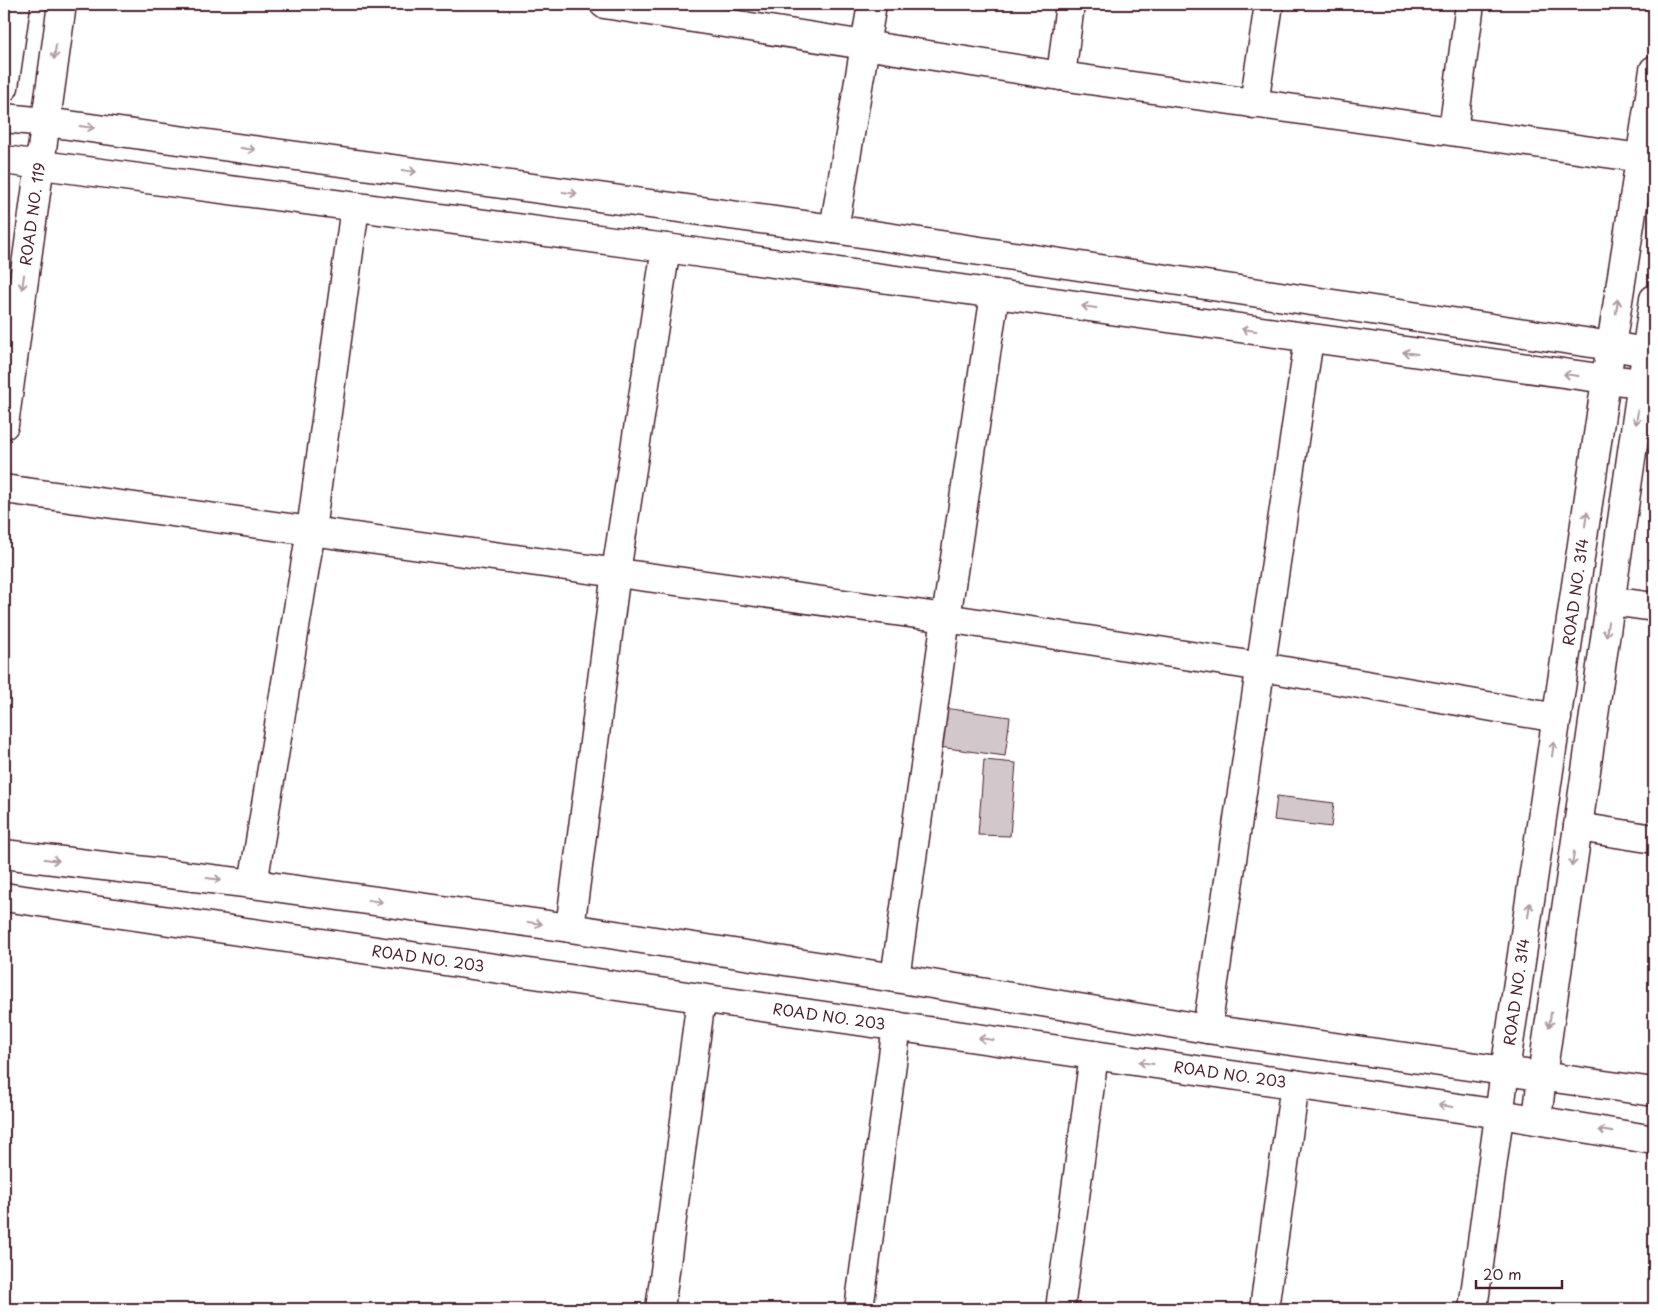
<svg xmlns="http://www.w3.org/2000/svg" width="1658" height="1313" viewBox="0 0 1658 1313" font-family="'Playpen Sans',sans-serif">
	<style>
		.building { fill: #d2c7cb; stroke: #4a1f2b }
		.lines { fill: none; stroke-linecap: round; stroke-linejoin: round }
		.minor-casing { stroke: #4a1f2b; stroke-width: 31 }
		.tertiary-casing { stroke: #4a1f2b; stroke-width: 31 }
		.minor { stroke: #fff; stroke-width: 28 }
		.tertiary { stroke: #fff; stroke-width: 28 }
		.oneway { stroke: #ae9aa0 }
		.labels { text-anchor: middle; stroke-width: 4; stroke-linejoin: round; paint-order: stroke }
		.street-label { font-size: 15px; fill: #4a1f2b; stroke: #fff }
	</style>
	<rect width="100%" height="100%" fill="#fff"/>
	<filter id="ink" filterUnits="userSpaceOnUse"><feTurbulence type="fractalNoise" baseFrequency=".02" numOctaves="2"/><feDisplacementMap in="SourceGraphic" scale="10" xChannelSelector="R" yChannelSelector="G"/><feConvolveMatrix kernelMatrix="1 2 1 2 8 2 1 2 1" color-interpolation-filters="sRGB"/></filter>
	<g filter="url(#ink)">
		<g class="building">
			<path d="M1620 4H1654V10L1620 5Z"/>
			<path d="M937 707 1010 717 1005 756 932 746Z"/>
			<path d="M984 760 1016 763 1010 836 978 835Z"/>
			<path d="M1277 796 1334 803 1331 827 1274 820Z"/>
		</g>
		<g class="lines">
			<defs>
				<g id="minor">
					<path d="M604 4 1061 76 1641 158"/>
					<path d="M1061 76 1070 4"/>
					<path d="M1254 104 1269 4"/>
					<path d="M4 118 46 122 834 229 1611 346 1646 352 1654 357"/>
					<path d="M1453 131 1470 4"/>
					<path d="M4 160 666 248 1606 379 1642 383 1654 380"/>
					<path d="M834 229 872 4"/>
					<path d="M4 489 946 618 1262 667 1557 718"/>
					<path d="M1611 601 1654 607"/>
					<path d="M1578 827 1654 839"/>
					<path d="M253 884 311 530 355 207"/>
					<path d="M570 928 616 572 666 248"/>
					<path d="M895 978 946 618 995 294"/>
					<path d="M1207 1029 1309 339"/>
					<path d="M1537 1120 1542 1076 1654 299"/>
					<path d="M660 1309 701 999"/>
					<path d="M859 1309 897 1026"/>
					<path d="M1060 1309 1094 1055"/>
					<path d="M1264 1309 1295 1084"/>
					<path d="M1473 1309 1505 1071 1611 346 1654 70"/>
				</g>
				<g id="tertiary">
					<path d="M4 87 16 4"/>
					<path d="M4 425 62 4"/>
					<path d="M4 854 253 884 570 928 895 978 1207 1029 1654 1092"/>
					<path d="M4 897 1500 1114 1654 1140"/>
				</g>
			</defs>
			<use href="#minor" class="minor-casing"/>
			<use href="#tertiary" class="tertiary-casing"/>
			<use href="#minor" class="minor"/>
			<use href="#tertiary" class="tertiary"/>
		</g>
		<defs><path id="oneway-shaft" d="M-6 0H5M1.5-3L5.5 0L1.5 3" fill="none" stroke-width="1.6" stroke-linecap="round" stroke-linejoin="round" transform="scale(1.25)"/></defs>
		<g class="oneway">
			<use href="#oneway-shaft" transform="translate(55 52) rotate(98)"/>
			<use href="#oneway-shaft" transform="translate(87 127) rotate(8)"/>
			<use href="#oneway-shaft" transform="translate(248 149) rotate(8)"/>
			<use href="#oneway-shaft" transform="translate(409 171) rotate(8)"/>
			<use href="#oneway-shaft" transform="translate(570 193) rotate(8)"/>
			<use href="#oneway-shaft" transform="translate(23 282) rotate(98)"/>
			<use href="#oneway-shaft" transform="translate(1617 306) rotate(-81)"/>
			<use href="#oneway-shaft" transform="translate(1089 307) rotate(-172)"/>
			<use href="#oneway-shaft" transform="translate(1249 330) rotate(-172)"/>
			<use href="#oneway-shaft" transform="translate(1410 353) rotate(-172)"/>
			<use href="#oneway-shaft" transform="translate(1571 375) rotate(-172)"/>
			<use href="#oneway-shaft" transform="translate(1637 417) rotate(98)"/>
			<use href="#oneway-shaft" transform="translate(1586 519) rotate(-82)"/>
			<use href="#oneway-shaft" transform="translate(1607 629) rotate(98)"/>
			<use href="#oneway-shaft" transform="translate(1553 749) rotate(-82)"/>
			<use href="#oneway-shaft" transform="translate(1573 859) rotate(98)"/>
			<use href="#oneway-shaft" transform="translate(52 860) rotate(7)"/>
			<use href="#oneway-shaft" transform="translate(214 879) rotate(7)"/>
			<use href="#oneway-shaft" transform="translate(375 901) rotate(8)"/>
			<use href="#oneway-shaft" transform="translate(1529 910) rotate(-82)"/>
			<use href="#oneway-shaft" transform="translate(535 923) rotate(8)"/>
			<use href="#oneway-shaft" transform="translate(1550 1020) rotate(98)"/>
			<use href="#oneway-shaft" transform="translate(986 1039) rotate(-172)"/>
			<use href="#oneway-shaft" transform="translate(1146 1063) rotate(-172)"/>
			<use href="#oneway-shaft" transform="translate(1446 1106) rotate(-172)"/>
			<use href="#oneway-shaft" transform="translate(1606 1131) rotate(-170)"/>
		</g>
	</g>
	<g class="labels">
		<g class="street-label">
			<text transform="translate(33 214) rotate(-82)" y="5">ROAD NO. 119</text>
			<text transform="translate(1576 592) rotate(-82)" y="5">ROAD NO. 314</text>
			<text transform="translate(428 959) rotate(8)" y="5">ROAD NO. 203</text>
			<text transform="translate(1517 992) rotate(-82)" y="5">ROAD NO. 314</text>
			<text transform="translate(829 1017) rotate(8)" y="5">ROAD NO. 203</text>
			<text transform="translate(1230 1075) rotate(8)" y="5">ROAD NO. 203</text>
		</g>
	</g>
	<rect width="1658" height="1313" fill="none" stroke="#fff" stroke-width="20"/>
	<rect x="10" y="10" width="1638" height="1293" fill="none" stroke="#4a1f2b" stroke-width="2" filter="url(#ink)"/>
	<path d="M1476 1280v8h86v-8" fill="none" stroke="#4a1f2b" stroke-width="2.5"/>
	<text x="1483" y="1280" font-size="15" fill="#4a1f2b" stroke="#ffffff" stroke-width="4" paint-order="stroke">20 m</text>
</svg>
